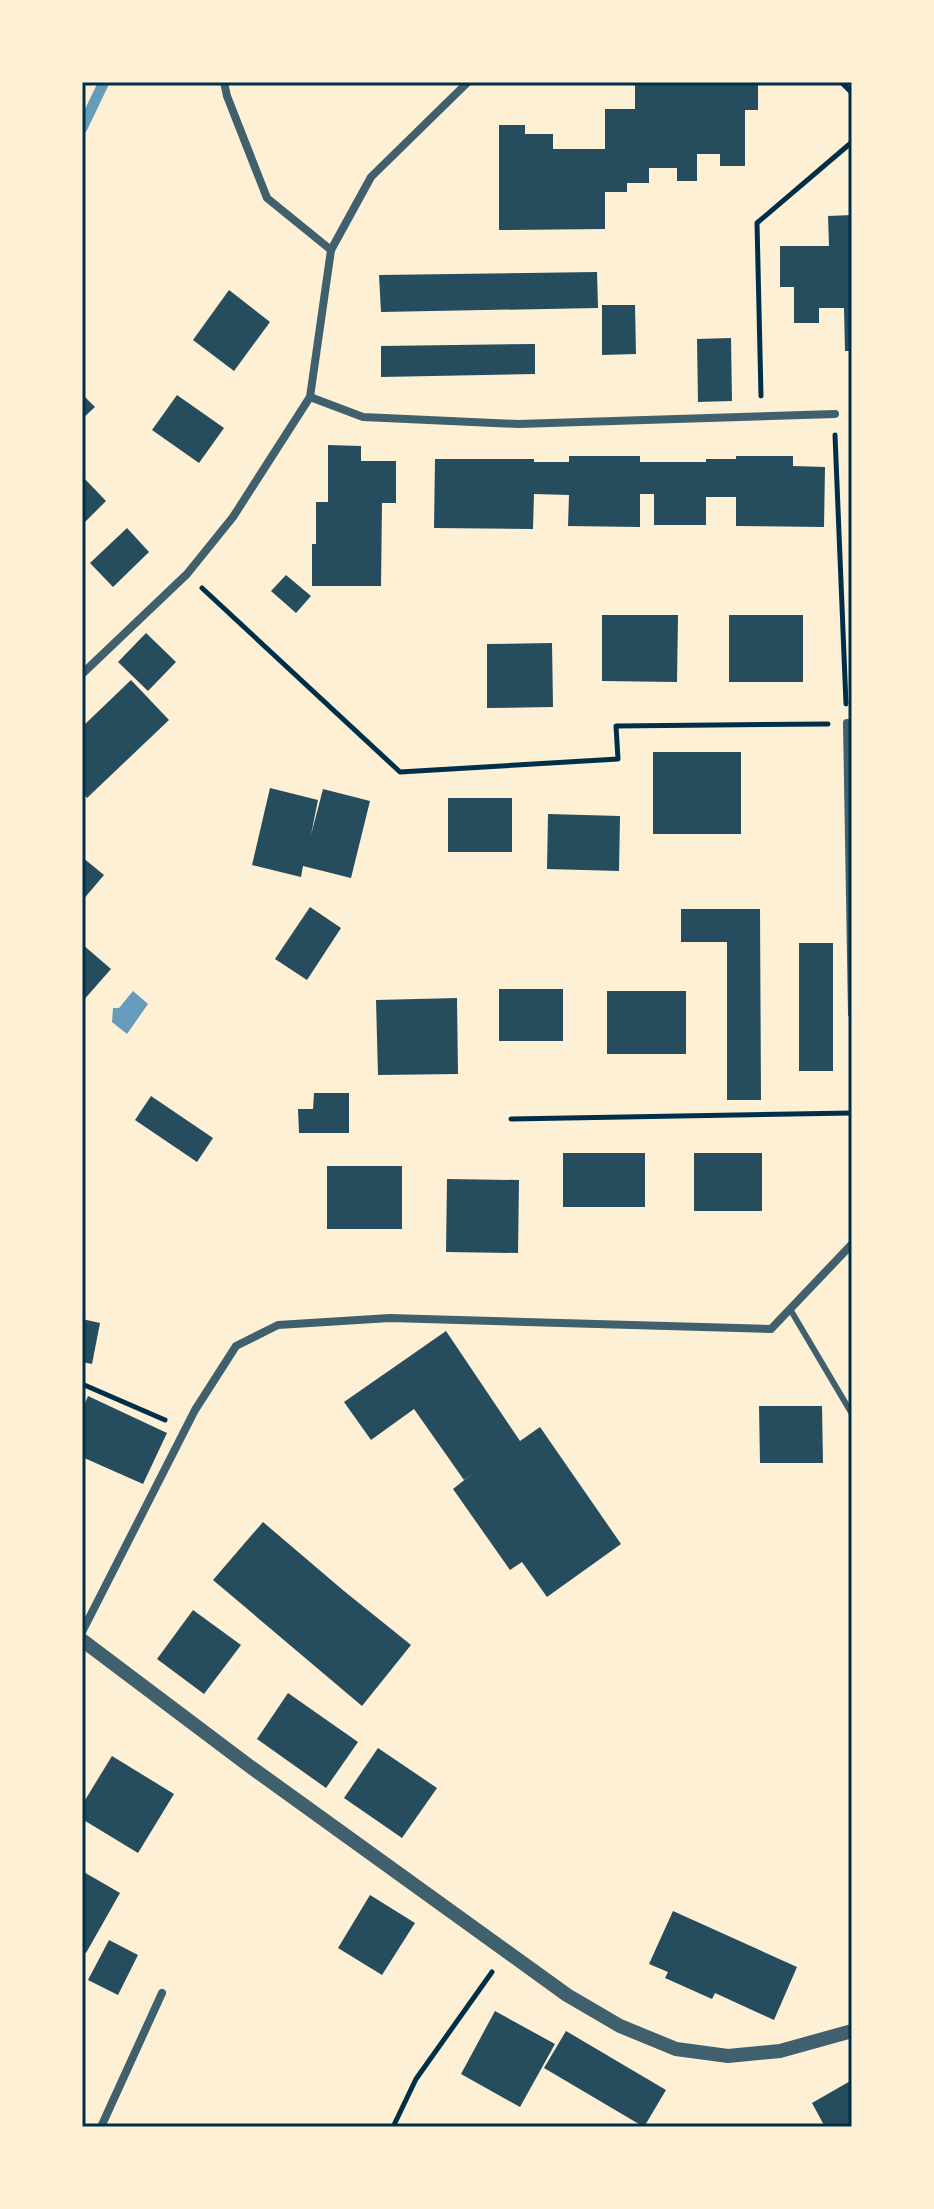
<svg xmlns="http://www.w3.org/2000/svg" width="934" height="2209" viewBox="0 0 934 2209" font-family="'Zilla Slab',serif">
	<style>
		.water { fill: #669bbc }
		.lines { fill: none; stroke-linecap: round; stroke-linejoin: round }
		.stream { stroke: #669bbc; stroke-width: 11 }
		.building { fill: #264d5e }
		.path { stroke: #003049; stroke-width: 5 }
		.service { stroke: #3f606c; stroke-width: 6 }
		.minor { stroke: #3f606c; stroke-width: 8 }
		.tertiary { stroke: #3f606c; stroke-width: 14 }
		.neatline { fill: none; stroke: #003049; stroke-width: 3 }
	</style>
	<rect width="100%" height="100%" fill="#fdf0d5"/>
	<path class="water" d="M133 991 148 1004 127 1034 112 1022 113 1008H119Z"/>
	<g class="lines">
		<path class="stream" d="M82 128 104 82"/>
	</g>
	<g class="building">
		<path d="M635 82H758V110H745V166H720V154H697V181H677V168H649V183H627V192H605V229L499 230V125H525V134H553V149H605V109H635Z"/>
		<path d="M852 215V351H845L844 308H819V323H794V287H780V246H829L828 216Z"/>
		<path d="M597 272 598 308 381 312 379 275Z"/>
		<path d="M229 290 270 322 234 371 193 340Z"/>
		<path d="M602 305H635L636 354 602 355Z"/>
		<path d="M731 338 732 401 698 402 697 339Z"/>
		<path d="M535 344V374L381 377V346Z"/>
		<path d="M82 394 95 407 82 419Z"/>
		<path d="M177 395 224 428 199 463 152 430Z"/>
		<path d="M328 445 361 446V461H396V503H382L381 586H312V544H316V502H328Z"/>
		<path d="M569 456H640V462H706V459H736V456H793V466L825 467 824 527 736 526V497H706V525H654V494H640V527L568 526 569 495 534 494 533 529 434 528 435 459H534V462H569Z"/>
		<path d="M82 476 106 501 82 525Z"/>
		<path d="M127 528 149 552 113 587 90 563Z"/>
		<path d="M286 575 311 596 296 613 271 591Z"/>
		<path d="M602 615H678L677 682 602 681Z"/>
		<rect x="729" y="615" width="74" height="67"/>
		<path d="M146 633 176 662 148 691 118 662Z"/>
		<path d="M552 643 553 707 487 708V644Z"/>
		<path d="M131 680 169 720 87 798 82 792V727Z"/>
		<rect x="653" y="752" width="88" height="82"/>
		<path d="M270 788 318 800 311 835 323 789 370 801 351 878 303 866 301 877 252 865Z"/>
		<rect x="448" y="798" width="64" height="54"/>
		<path d="M548 814 620 816 619 871 547 869Z"/>
		<path d="M82 857 104 875 82 901Z"/>
		<path d="M310 907 341 928 307 980 275 959Z"/>
		<path d="M681 909H760L761 1100H727V942H681Z"/>
		<rect x="799" y="943" width="34" height="128"/>
		<path d="M82 944 111 969 82 1002Z"/>
		<rect x="499" y="989" width="64" height="52"/>
		<rect x="607" y="991" width="79" height="63"/>
		<path d="M457 998 458 1074 378 1075 376 1000Z"/>
		<path d="M314 1093H349V1133H299L298 1109H313Z"/>
		<path d="M151 1096 213 1138 197 1162 135 1120Z"/>
		<rect x="563" y="1153" width="82" height="54"/>
		<rect x="694" y="1153" width="68" height="58"/>
		<rect x="327" y="1166" width="75" height="63"/>
		<path d="M447 1179 519 1180 518 1253 446 1252Z"/>
		<path d="M82 1319 100 1323 92 1364 82 1362Z"/>
		<path d="M446 1331 520 1441 540 1427 621 1544 547 1597 522 1562 510 1570 453 1489 477 1470 464 1480 414 1409 371 1440 344 1402Z"/>
		<path d="M88 1396 167 1433 143 1484 82 1457V1411Z"/>
		<path d="M759 1406H822L823 1463H760Z"/>
		<path d="M263 1522 344 1591 411 1645 362 1706 213 1580Z"/>
		<path d="M193 1610 241 1645 204 1694 157 1659Z"/>
		<path d="M288 1693 358 1742 326 1788 257 1739Z"/>
		<path d="M378 1748 437 1788 402 1838 344 1798Z"/>
		<path d="M112 1756 174 1794 138 1853 82 1819V1805Z"/>
		<path d="M82 1871 120 1893 86 1953 82 1951Z"/>
		<path d="M370 1895 415 1923 382 1975 338 1948Z"/>
		<path d="M673 1911 797 1967 774 2020 715 1993 712 1999 665 1978 668 1972 649 1964Z"/>
		<path d="M109 1940 138 1955 118 1995 88 1980Z"/>
		<path d="M495 2011 555 2044 520 2107 461 2074Z"/>
		<path d="M566 2031 666 2090 644 2127 544 2068Z"/>
		<path d="M852 2080V2127H825L812 2103Z"/>
	</g>
	<g class="lines">
		<g class="path">
			<path d="M841 82 852 93"/>
			<path d="M761 396 757 223 852 142"/>
			<path d="M835 435 846 704"/>
			<path d="M202 588 400 772 618 759 616 726 828 724"/>
			<path d="M511 1119 852 1113"/>
			<path d="M82 1384 165 1420"/>
			<path d="M393 2127 416 2079 492 1972"/>
		</g>
		<path class="service" d="M790 1309 852 1414"/>
		<g class="minor">
			<path d="M224 82 227 96 267 198 331 250"/>
			<path d="M310 397 363 417 518 424 835 414"/>
			<path d="M82 674 187 574 233 517 310 397 331 250 371 177 468 82"/>
			<path d="M847 723 852 1014"/>
			<path d="M82 1632 195 1410 236 1346 278 1325 390 1318 771 1329 852 1244"/>
			<path d="M101 2127 162 1993"/>
		</g>
		<path class="tertiary" d="M82 1640 248 1765 567 1995 620 2026 676 2049 728 2056 780 2051 852 2031"/>
	</g>
	<rect width="934" height="2209" fill="none" stroke="#fdf0d5" stroke-width="168"/>
	<rect x="84" y="84" width="766" height="2041" class="neatline"/>
</svg>
